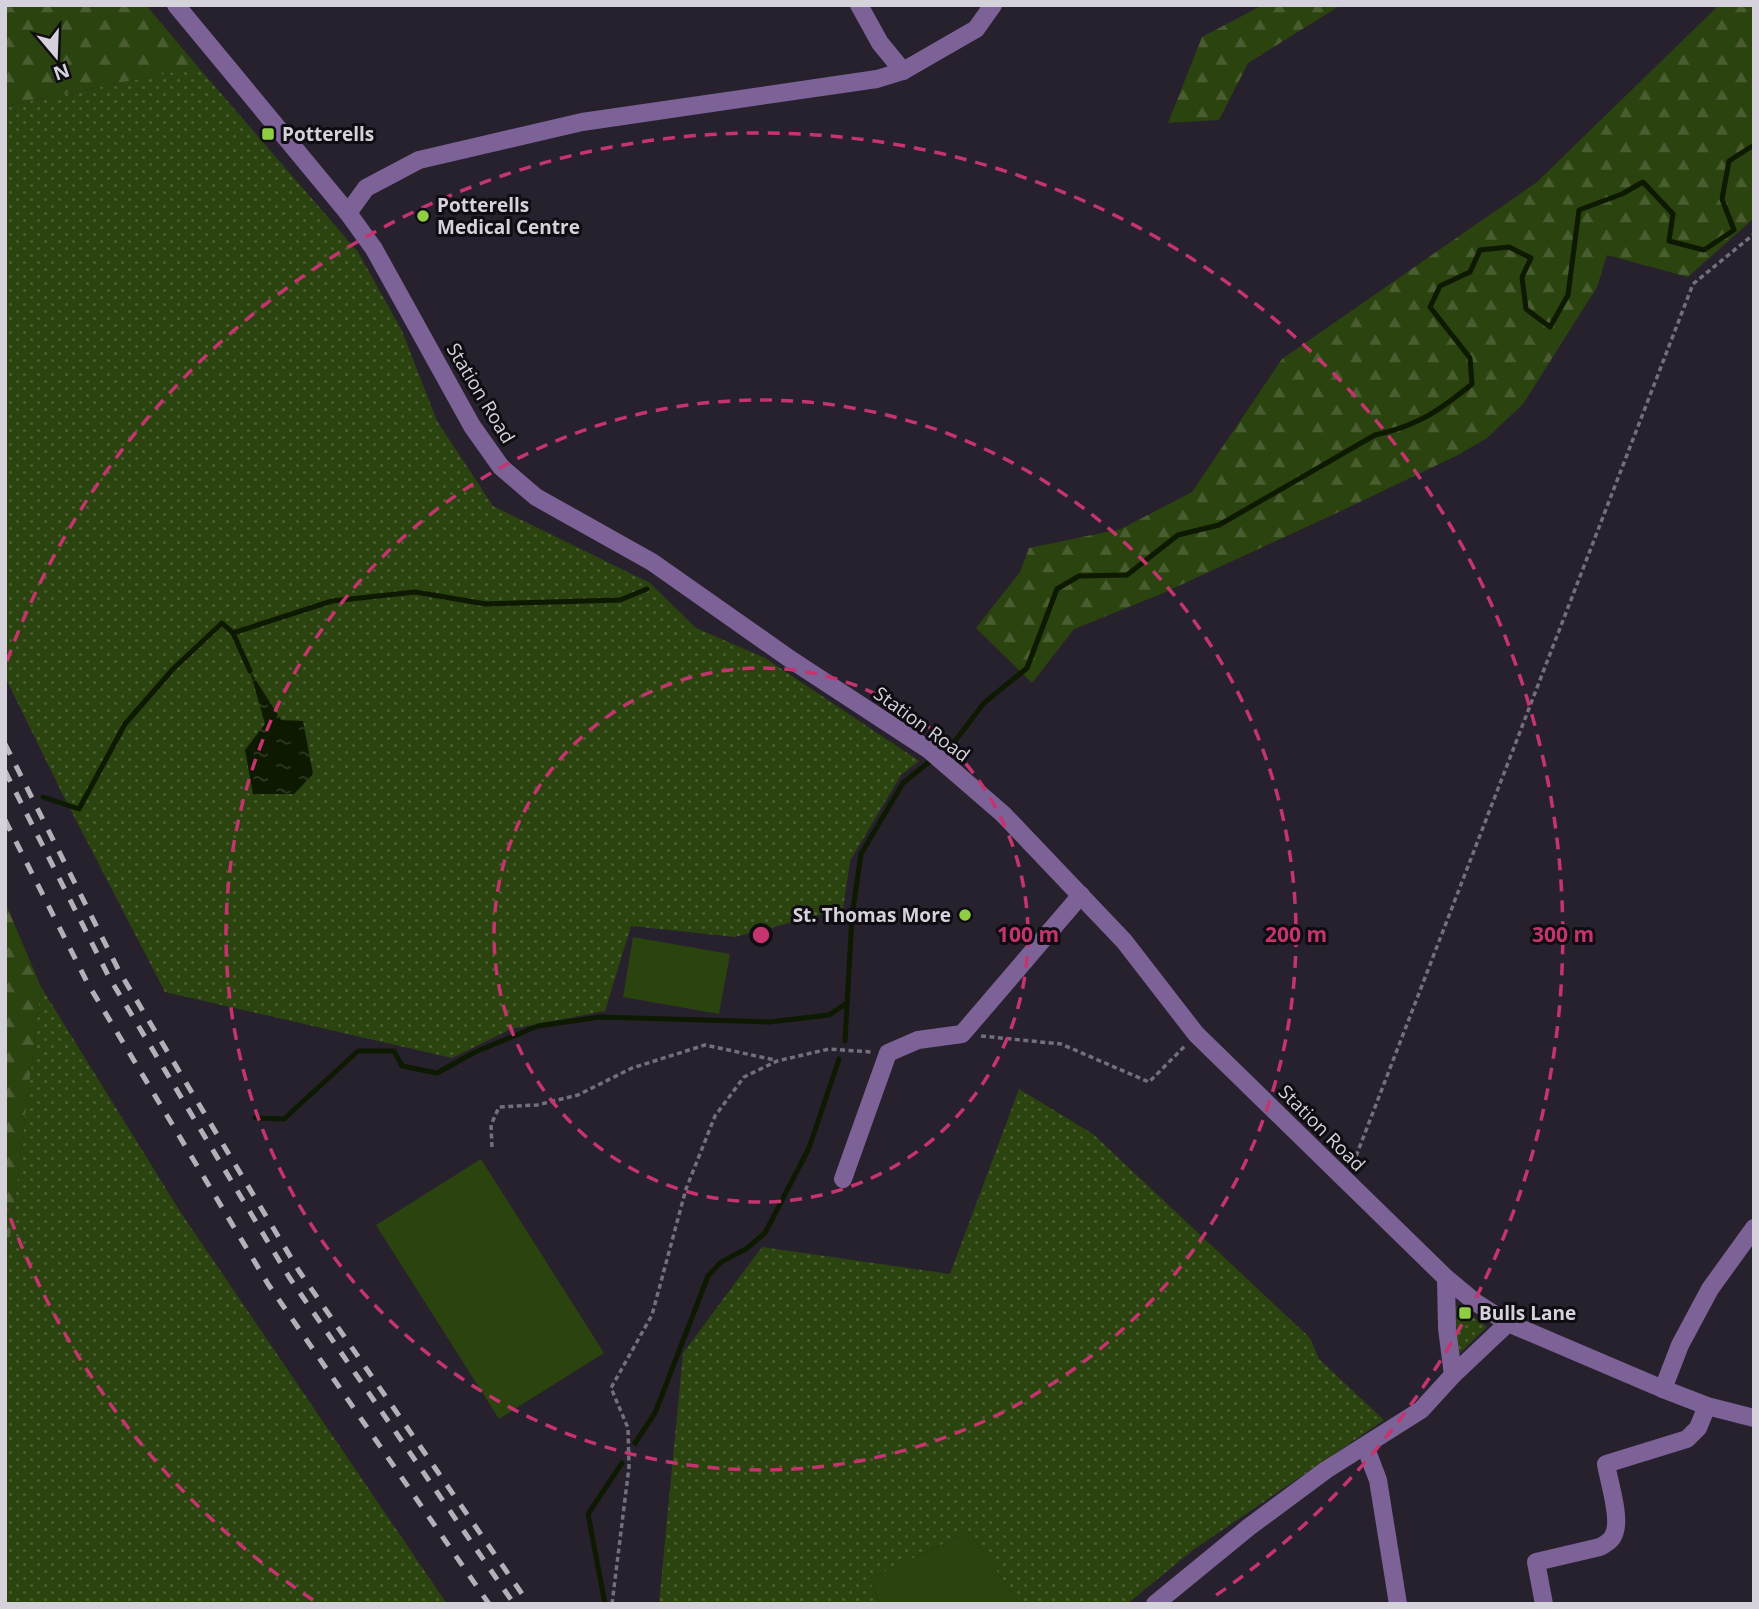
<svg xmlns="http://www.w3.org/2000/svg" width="1759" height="1609" viewBox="0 0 1759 1609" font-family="'Open Sans',sans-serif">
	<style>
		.grass { fill: url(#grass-dots) }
		.forest { fill: url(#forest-firs) }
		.garden { fill: #2b430e }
		.water { fill: url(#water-ripples) }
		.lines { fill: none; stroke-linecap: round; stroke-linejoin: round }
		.stream { stroke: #0d1901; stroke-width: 5 }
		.path { stroke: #746f7a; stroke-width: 3.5; stroke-dasharray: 5 3.5; stroke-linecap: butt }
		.minor { stroke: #7c6297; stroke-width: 18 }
		.rail { stroke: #b4b0b9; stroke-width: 5; stroke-dasharray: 12 12; stroke-linecap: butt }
		.ring { fill: none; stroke: #c5346e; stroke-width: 3.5; stroke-dasharray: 12 9 }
		.poi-dot { fill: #8fcd42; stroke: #0f0c12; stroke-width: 2.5 }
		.labels { text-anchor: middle; stroke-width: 6; stroke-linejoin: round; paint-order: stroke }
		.poi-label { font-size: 19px; font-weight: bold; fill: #d6d2db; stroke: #0f0c12; text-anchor: start }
		.street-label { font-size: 19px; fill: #d6d2db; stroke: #0f0c12 }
		.centre { fill: #c5346e; stroke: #0f0c12; stroke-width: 3.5 }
		.ring-label { font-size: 21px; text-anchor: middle; font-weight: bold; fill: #c5346e; stroke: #0f0c12; stroke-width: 6; stroke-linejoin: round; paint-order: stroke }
	</style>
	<defs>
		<pattern id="grass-dots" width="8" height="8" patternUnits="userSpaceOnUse" patternTransform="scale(1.75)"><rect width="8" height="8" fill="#2b430e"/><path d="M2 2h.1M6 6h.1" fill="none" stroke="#495d30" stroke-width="1.8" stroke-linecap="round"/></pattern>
		<pattern id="forest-firs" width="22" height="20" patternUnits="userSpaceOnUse" patternTransform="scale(1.75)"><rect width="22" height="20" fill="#2b430e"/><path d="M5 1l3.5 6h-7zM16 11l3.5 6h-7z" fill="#495d30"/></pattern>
		<pattern id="water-ripples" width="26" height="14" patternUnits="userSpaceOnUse" patternTransform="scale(1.75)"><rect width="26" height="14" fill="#0d1901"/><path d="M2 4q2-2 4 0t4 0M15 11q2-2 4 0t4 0" fill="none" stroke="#303a25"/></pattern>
	</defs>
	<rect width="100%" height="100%" fill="#27212e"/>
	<g class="grass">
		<path d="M198 67 358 252 402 331 437 421 493 506 650 583 696 628 765 658 919 761 901 775 850 861 843 909 735 937 631 926 605 1011 511 1029 452 1058 165 992 64 797 5 677V106Z"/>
		<path d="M41 987 181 1213 447 1604H5V1262L9 1248Z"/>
		<path d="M1019 1089 1093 1134 1310 1338 1319 1359 1384 1420 1193 1550 1127 1604H1020L969 1532 869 1579 880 1604H659L683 1353 762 1247 950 1274Z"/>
		<path d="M1457 1306 1461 1308 1459 1312 1467 1318 1471 1315 1487 1327 1460 1353 1457 1352 1454 1307Z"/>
	</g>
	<g class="forest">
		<path d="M5 5H146L198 67 5 106Z"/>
		<path d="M1263 5H1341L1248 63 1219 120 1168 123 1202 37Z"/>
		<path d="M1719 5H1754V218L1688 277 1607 255 1597 287 1523 404 1487 438 1458 455 1341 511 1161 594 1074 629 1032 683 976 628 1020 572 1029 548 1121 529 1192 492 1282 359 1537 182Z"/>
		<path d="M5 902 41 987 9 1248 5 1262Z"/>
	</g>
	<g class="garden">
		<path d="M633 937 730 954 719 1014 623 997Z"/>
		<path d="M481 1159 604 1353 499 1419 376 1225Z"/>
		<path d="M969 1532 1020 1604H880L869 1579Z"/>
	</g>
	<path class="water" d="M250 671 281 720 303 721 313 774 294 794H253L245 750 265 724Z"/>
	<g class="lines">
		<g class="stream">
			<path d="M233 633 332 601 415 592 486 604 620 600 647 589"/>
			<path d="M43 797 79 809 125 724 173 669 222 623 233 633 250 671"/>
			<path d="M845 1041 852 916 861 854 903 783 955 741 984 703 1027 668 1057 589 1079 576 1127 575 1178 535 1219 525 1375 435C1417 426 1439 411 1472 384L1470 358 1430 307 1440 286 1470 272 1480 250 1509 247 1531 258 1522 277 1526 309 1550 327 1568 295 1579 210 1622 194 1643 182 1673 214 1669 241 1704 250 1734 230 1722 199 1729 161 1754 145"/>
			<path d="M255 1118 284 1119 358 1051H394L402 1066 437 1073 475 1052 538 1026 600 1017 769 1022 829 1015 847 1003"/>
			<path d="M635 1443 655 1413 708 1276 721 1262 746 1249 765 1233 809 1148 839 1059"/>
			<path d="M605 1604 588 1514 622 1463"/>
		</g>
		<g class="path">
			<path d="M981 1036 1061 1044 1149 1082 1185 1046"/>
			<path d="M492 1147 491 1125 499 1107 537 1105 578 1095 632 1068 705 1045 775 1060"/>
			<path d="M1353 1164 1693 284 1754 234"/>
			<path d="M612 1604 629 1467 628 1428 611 1388 652 1315 686 1189 715 1116 744 1077 777 1061 829 1049 871 1052"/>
		</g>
		<g class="minor">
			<path d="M176 5 348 213 374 249 472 426 501 467 536 497 652 562 790 659 929 750 1003 814 1124 941 1196 1034 1446 1278 1475 1302 1508 1323 1663 1389 1707 1406 1754 1418"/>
			<path d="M859 5 880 43 903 71"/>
			<path d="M348 213 366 188 419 160 582 122 877 79 903 71 976 29 993 5"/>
			<path d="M843 1179 888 1053 918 1040 962 1034 1081 895"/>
			<path d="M1446 1278 1447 1328 1453 1375"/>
			<path d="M1663 1389 1680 1345 1710 1289 1754 1228"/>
			<path d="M1365 1446 1378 1480 1398 1604"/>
			<path d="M1155 1604 1249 1527 1326 1470 1421 1410 1453 1375 1508 1323"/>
			<path d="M1544 1604 1536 1562 1600 1547C1607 1543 1613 1540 1615 1531 1620 1515 1609 1482 1606 1464L1687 1439 1698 1428 1707 1406"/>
		</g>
		<g class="rail">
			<path d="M5 744 119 971 299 1271 529 1604"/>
			<path d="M5 771 109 977 289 1277 514 1604"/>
			<path d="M5 820 88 984 268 1284 489 1604"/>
		</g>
	</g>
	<g class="ring">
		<circle cx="761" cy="935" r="267"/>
		<circle cx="761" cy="935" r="535"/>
		<path d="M313 1600A802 802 0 0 1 7 1209M7 661A802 802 0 1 1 1209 1600"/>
	</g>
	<g class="poi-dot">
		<rect x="261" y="127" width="14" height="14" rx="3.5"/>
		<circle cx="423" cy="216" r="7"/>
		<circle cx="965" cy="915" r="7"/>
		<rect x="1458" y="1306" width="14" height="14" rx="3.5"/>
	</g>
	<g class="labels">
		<g class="poi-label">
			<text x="282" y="141">Potterells</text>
			<text x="437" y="212">Potterells<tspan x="437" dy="22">Medical Centre</tspan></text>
			<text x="951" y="922" text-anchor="end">St. Thomas More</text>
			<text x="1479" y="1320">Bulls Lane</text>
		</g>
		<g class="street-label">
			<text transform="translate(481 393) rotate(59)" y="7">Station Road</text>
			<text transform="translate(922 724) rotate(36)" y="7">Station Road</text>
			<text transform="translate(1322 1128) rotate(45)" y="7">Station Road</text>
		</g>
	</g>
	<circle cx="761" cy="935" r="10" class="centre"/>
	<g class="ring-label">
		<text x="1028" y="942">100 m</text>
		<text x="1296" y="942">200 m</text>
		<text x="1563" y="942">300 m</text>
	</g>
	<rect width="1759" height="1609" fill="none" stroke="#d6d2db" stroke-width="14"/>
	<g transform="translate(56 56) rotate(161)" stroke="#0f0c12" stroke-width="5" paint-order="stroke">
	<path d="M0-5L12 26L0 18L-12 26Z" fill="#d6d2db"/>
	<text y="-10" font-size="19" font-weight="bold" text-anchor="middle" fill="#d6d2db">N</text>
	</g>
</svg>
